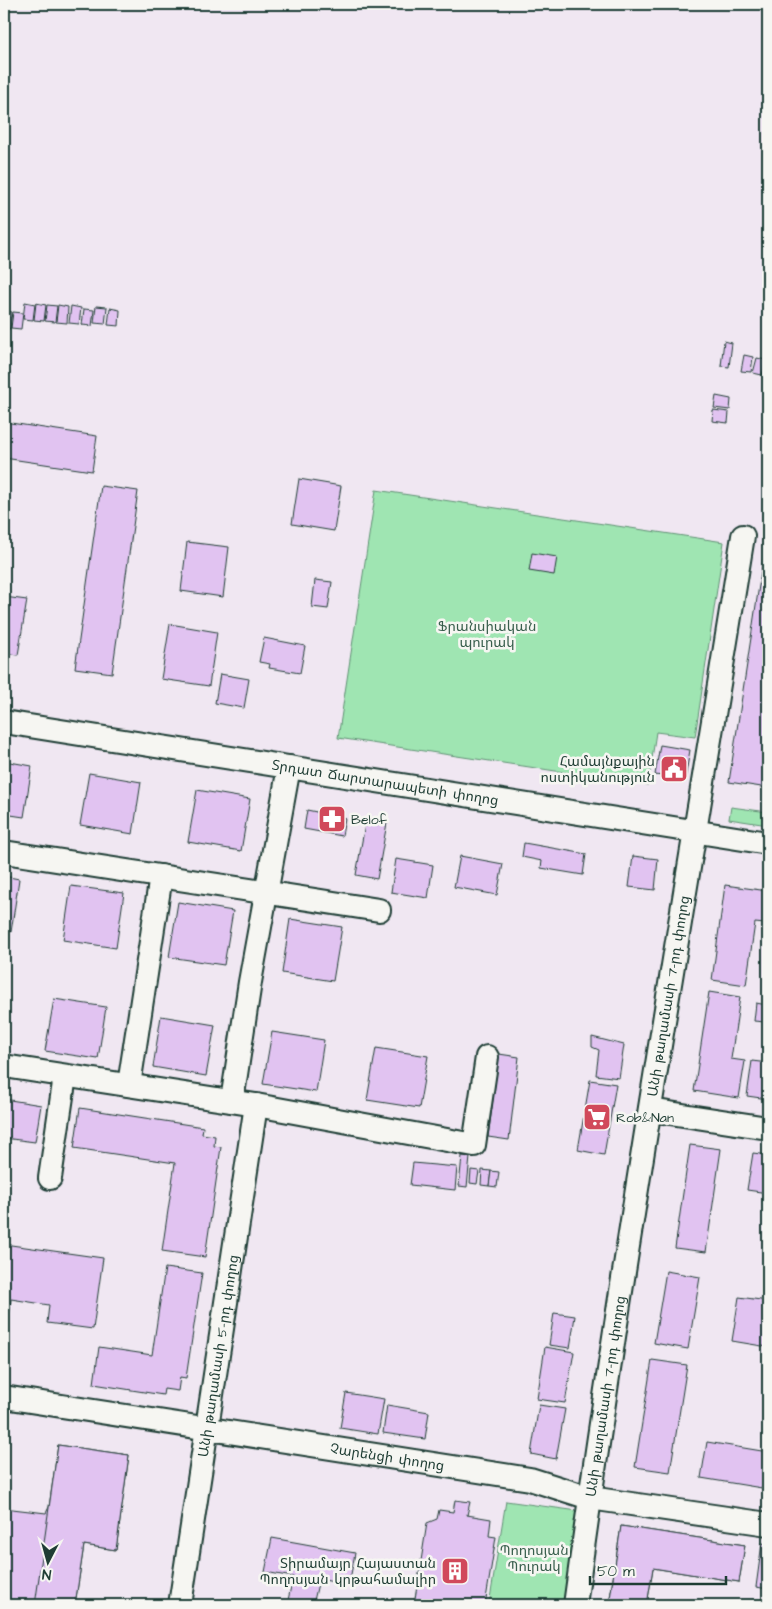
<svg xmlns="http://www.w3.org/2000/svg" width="772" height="1609" viewBox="0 0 772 1609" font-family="'Architects Daughter','Noto Sans Armenian',sans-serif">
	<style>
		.green { fill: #9fe5b2; stroke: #5f9173 }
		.building { fill: #e1c3f1; stroke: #1f3d34 }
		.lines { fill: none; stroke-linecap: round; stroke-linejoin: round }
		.minor-casing { stroke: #1f3d34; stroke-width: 26 }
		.minor { stroke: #f6f6f2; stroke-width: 22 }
		.labels { text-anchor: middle; stroke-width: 5; stroke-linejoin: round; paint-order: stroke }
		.park-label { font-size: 14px; fill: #395f4d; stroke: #f6f6f2 }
		.poi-label { font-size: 14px; fill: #1f3d34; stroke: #f6f6f2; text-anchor: end }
		.street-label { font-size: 14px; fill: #1f3d34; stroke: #f6f6f2 }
	</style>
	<rect width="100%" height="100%" fill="#f0e7f2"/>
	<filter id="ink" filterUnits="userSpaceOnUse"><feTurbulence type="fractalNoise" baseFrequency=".02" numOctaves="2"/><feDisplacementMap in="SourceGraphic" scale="10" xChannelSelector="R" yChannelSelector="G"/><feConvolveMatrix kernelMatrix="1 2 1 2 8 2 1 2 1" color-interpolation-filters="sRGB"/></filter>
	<g filter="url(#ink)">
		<g class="green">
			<path d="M376 490 724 542 695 737 656 732 648 785 338 738Z"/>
			<path d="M731 807 768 812V825L729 819Z"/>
			<path d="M506 1501 578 1511 563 1605H489Z"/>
		</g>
		<g class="building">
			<path d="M25 302 35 304 33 320 23 319Z"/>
			<path d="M36 303 46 305 44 321 34 320Z"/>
			<path d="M47 305 57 306 55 322 45 321Z"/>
			<path d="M58 305 68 307 67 323 56 322Z"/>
			<path d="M71 306 81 308 79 324 69 323Z"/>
			<path d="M96 306 107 307 105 324 94 323Z"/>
			<path d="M110 308 120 310 119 326 108 325Z"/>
			<path d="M84 309 94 310 92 326 82 325Z"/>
			<path d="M4 311 12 312 10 329 4 328Z"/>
			<path d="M13 312 23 313 21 329 11 328Z"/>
			<path d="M724 341 732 343 729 367 721 366Z"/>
			<path d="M744 355 753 357 751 372 741 371Z"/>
			<path d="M768 355V378L763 377Z"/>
			<path d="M757 358 766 360 762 375 753 373Z"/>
			<path d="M716 396 731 399 730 410 714 408Z"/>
			<path d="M713 410 729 412 728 423 712 421Z"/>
			<path d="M4 422 97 436 92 471 4 458Z"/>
			<path d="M299 479 341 486 334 531 292 524Z"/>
			<path d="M101 486 138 491 112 673 75 668Z"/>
			<path d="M187 542 229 547 223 597 181 591Z"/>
			<path d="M765 546 768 547V788L729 782Z"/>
			<path d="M532 553 557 557 554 575 529 571Z"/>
			<path d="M315 580 332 582 328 609 312 607Z"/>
			<path d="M4 597 27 600 18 655 4 653Z"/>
			<path d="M170 624 217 632 209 686 161 679Z"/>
			<path d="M264 638 305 646 300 673 269 668 270 664 259 662Z"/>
			<path d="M220 674 249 679 244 708 215 703Z"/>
			<path d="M660 745 690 750 685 779 655 775Z"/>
			<path d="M4 761 32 766 24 817 4 814Z"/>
			<path d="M89 773 141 782 133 834 80 825Z"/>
			<path d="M197 790 250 799 241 851 188 842Z"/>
			<path d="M307 810 345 818 342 836 304 829Z"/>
			<path d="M366 819 387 823 377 879 356 875Z"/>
			<path d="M524 843 586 854 583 875 541 868 542 861 522 857Z"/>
			<path d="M460 856 503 864 497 895 454 887Z"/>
			<path d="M633 856 658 859 655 890 629 887Z"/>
			<path d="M396 859 433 865 428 898 391 892Z"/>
			<path d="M4 876 19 879 11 932 4 931Z"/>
			<path d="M725 885 768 891 765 924 755 923 746 985 712 980Z"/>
			<path d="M71 886 124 893 116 948 63 940Z"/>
			<path d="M178 902 233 911 224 965 169 957Z"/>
			<path d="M290 919 342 927 333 981 282 973Z"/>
			<path d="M709 992 740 997 731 1059 745 1061 739 1098 694 1091Z"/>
			<path d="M54 999 106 1007 98 1059 45 1051Z"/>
			<path d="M756 1003 767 1005 765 1022 754 1021Z"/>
			<path d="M161 1016 215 1025 206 1076 153 1067Z"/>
			<path d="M272 1032 324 1040 316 1092 263 1084Z"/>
			<path d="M592 1037 624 1045 619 1078 596 1075 599 1050 592 1047Z"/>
			<path d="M376 1048 428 1056 419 1108 367 1100Z"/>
			<path d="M499 1054 519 1057 509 1140 488 1137Z"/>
			<path d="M752 1061 768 1063V1099L747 1096Z"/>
			<path d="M590 1080 616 1084 604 1155 578 1150Z"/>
			<path d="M4 1099 41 1105 35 1142 4 1138Z"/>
			<path d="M80 1108 203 1127 202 1134 215 1136 214 1146 221 1147 205 1257 162 1251 175 1163 74 1148Z"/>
			<path d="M690 1145 721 1149 706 1252 675 1248Z"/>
			<path d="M753 1153 768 1155V1193L747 1190Z"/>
			<path d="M462 1156 470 1157 467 1187 459 1186Z"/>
			<path d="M413 1163 457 1167 455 1190 410 1185Z"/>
			<path d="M471 1170 479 1171 477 1184 470 1183Z"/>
			<path d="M482 1170 491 1171 489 1186 481 1185Z"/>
			<path d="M491 1171 499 1172 497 1187 489 1186Z"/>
			<path d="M4 1244 103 1258 93 1329 47 1323 49 1305 11 1299 9 1318 4 1317Z"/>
			<path d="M165 1268 202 1273 186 1378 180 1377 178 1391 164 1389 163 1395 94 1384 99 1347 152 1355Z"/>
			<path d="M666 1271 700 1277 688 1349 654 1343Z"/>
			<path d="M739 1297 768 1301V1347L732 1341Z"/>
			<path d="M554 1313 575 1316 570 1348 549 1345Z"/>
			<path d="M545 1347 574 1352 565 1403 537 1399Z"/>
			<path d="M652 1360 687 1365 670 1472 635 1467Z"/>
			<path d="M346 1393 384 1399 378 1434 340 1428Z"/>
			<path d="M387 1405 429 1412 425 1439 383 1433Z"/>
			<path d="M539 1405 565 1409 556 1459 531 1454Z"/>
			<path d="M707 1442 768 1452V1489L701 1478Z"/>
			<path d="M58 1445 129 1455 116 1550 84 1545 75 1605H4V1508L46 1513 49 1507Z"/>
			<path d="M58 1445 129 1455 116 1550 84 1545 75 1605H35Z"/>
			<path d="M455 1500 470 1502 467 1515 491 1519 489 1536 496 1537 485 1605H414L427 1523 437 1519 439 1510 453 1512Z"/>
			<path d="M621 1526 745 1545 739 1582 653 1568 647 1605H609Z"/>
			<path d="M621 1526 745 1545 739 1582 653 1568 647 1605H609Z"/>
			<path d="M272 1538 355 1553 349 1585 319 1579 313 1605H287L293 1577 265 1572Z"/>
			<path d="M762 1543 768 1544V1589L756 1587Z"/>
		</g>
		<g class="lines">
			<defs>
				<g id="minor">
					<path id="s1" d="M4 722 768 843"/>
					<path d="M4 852 379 910"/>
					<path d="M4 1066 256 1105 474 1145 487 1057"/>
					<path d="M129 1085 161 876"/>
					<path d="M232 1101 250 982 289 767"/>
					<path d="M650 1110 768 1128"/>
					<path d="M50 1178 65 1076"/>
					<path id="s2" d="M4 1397 530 1479 590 1498 768 1524"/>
					<path id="s3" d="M180 1605 256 1105"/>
					<path id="s4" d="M575 1605C624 1248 686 892 743 536"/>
				</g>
			</defs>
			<use href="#minor" class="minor-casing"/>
			<use href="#minor" class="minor"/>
		</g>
	</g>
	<defs>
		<symbol id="civic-square" viewBox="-11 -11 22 22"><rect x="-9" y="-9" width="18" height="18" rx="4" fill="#d1495b" stroke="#f6f6f2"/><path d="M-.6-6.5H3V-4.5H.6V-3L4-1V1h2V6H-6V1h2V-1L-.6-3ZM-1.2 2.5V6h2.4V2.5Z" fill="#fff"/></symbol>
		<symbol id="pharmacy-square" viewBox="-11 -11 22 22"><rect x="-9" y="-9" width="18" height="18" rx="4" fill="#d1495b" stroke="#f6f6f2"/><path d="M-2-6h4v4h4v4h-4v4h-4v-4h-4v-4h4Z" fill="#fff"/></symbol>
		<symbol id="supermarket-square" viewBox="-11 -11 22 22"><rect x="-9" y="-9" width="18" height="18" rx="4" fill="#d1495b" stroke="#f6f6f2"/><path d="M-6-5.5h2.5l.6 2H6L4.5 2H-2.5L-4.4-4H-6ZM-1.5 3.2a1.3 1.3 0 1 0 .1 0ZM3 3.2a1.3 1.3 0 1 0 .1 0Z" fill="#fff"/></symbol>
		<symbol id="building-square" viewBox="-11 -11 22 22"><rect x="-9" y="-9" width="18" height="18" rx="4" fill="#d1495b" stroke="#f6f6f2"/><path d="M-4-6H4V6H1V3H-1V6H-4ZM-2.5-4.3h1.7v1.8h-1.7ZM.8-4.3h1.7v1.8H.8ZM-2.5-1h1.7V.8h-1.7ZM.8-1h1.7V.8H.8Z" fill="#fff"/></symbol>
	</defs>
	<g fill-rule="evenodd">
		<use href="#civic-square" x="658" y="753" width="32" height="32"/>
		<use href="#pharmacy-square" x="316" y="803" width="32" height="32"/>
		<use href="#supermarket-square" x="581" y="1101" width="32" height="32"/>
		<use href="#building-square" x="439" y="1555" width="32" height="32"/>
	</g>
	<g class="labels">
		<g class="park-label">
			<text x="487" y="631">Ֆրանսիական<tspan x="487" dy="16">պուրակ</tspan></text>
			<text x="534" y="1555">Պողոսյան<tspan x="534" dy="16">Պուրակ</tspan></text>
		</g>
		<g class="poi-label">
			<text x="655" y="766">Համայնքային<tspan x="655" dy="16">ոստիկանություն</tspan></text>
			<text x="351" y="824" text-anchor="start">Belof</text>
			<text x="616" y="1122" text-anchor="start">Rob&amp;Nan</text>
			<text x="436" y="1568">Տիրամայր Հայաստան<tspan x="436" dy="16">Պողոսյան կրթահամալիր</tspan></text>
		</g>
		<g class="street-label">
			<text dy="5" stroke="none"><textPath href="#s1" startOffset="386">Տրդատ Ճարտարապետի փողոց</textPath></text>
			<text dy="5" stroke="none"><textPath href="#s4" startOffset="616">Անի թաղամասի 7-րդ փողոց</textPath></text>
			<text dy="5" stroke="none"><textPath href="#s3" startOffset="252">Անի թաղամասի 5-րդ փողոց</textPath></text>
			<text dy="5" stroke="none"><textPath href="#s4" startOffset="211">Անի թաղամասի 7-րդ փողոց</textPath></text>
			<text dy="5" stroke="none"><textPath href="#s2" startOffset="388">Չարենցի փողոց</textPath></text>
		</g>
	</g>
	<rect width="772" height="1609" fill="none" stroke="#f6f6f2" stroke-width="20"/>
	<rect x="10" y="10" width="752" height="1589" fill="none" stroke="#1f3d34" stroke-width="2" filter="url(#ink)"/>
	<g transform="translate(48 1562) rotate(186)" stroke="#f6f6f2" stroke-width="4" paint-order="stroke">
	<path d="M0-4L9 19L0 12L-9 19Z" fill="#1f3d34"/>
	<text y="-8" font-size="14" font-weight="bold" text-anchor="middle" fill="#1f3d34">N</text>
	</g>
	<path d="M590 1576v8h136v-8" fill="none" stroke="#1f3d34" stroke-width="2.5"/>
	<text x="597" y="1576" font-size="15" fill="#1f3d34" stroke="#f6f6f2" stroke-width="4" paint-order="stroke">50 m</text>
</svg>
